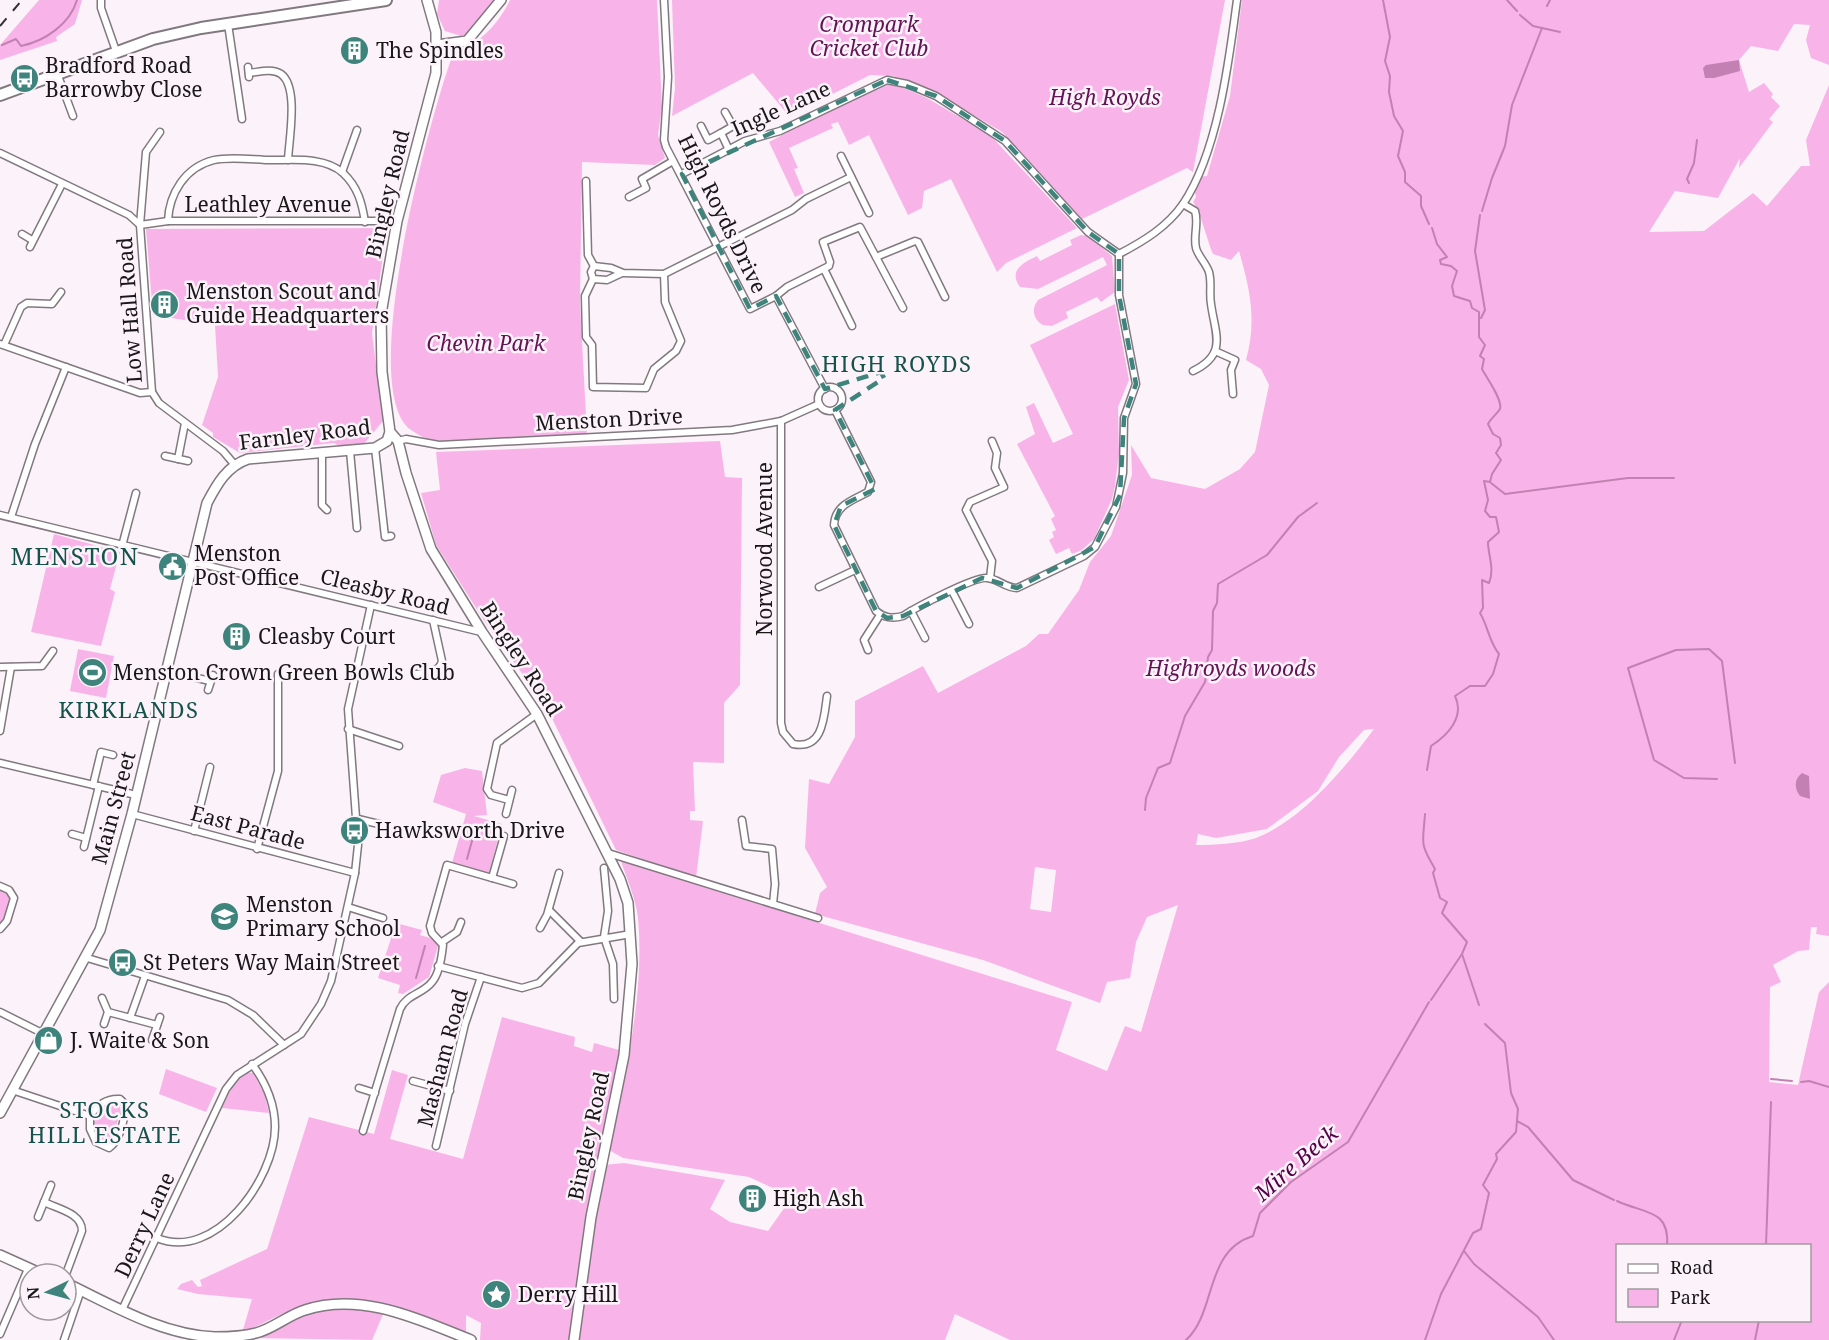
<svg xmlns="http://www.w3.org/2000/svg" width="1829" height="1340" viewBox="0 0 1829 1340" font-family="'Noto Serif',serif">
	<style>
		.green { fill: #f8b4e8; fill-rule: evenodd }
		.water { fill: #c280b3 }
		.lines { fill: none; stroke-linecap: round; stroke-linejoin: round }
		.stream { stroke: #c280b3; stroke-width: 2 }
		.street-casing { stroke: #81797f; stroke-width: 9 }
		.secondary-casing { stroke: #81797f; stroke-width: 12 }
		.primary-casing { stroke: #81797f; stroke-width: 14 }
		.street { stroke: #fff; stroke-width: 6 }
		.secondary { stroke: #fff; stroke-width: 9 }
		.primary { stroke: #fff; stroke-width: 10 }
		.rail { stroke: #332f32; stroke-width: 2; stroke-dasharray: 10 10; stroke-linecap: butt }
		.marked { fill: none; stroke: #3e847c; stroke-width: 4.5; stroke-dasharray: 12 8; stroke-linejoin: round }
		.labels { text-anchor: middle; stroke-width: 5; stroke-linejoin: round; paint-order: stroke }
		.park-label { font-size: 21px; font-style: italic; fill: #631356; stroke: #fbf3f9 }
		.poi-label { font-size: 21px; fill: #1a1719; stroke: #fbf3f9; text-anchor: start }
		.street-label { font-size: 21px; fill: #1a1719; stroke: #fbf3f9 }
		.neighbourhood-label { font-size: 22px; letter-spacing: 1.5px; fill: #16514b; stroke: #fbf3f9 }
		.water-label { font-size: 22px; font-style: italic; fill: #56024b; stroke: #fbf3f9 }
		.quarter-label { font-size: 24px; letter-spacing: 1.5px; fill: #16514b; stroke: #fbf3f9 }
	</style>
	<rect width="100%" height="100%" fill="#fbf3f9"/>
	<g class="green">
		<path d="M39 0H82L75 24 56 37 57 41 0 60V45Z"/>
		<path d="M439 0H497L467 34 461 36 445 31 437 14Z"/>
		<path d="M510 0H657L662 107 658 135 665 158 655 165 582 162 580 303 587 435C536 437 482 446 432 440 425 439 417 434 411 430 355 390 431 113 453 54 478 45 498 25 510 0Z"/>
		<path d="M672 0H1225L1193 172 1187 168 1082 219 1002 132 931 90 893 76 870 75 789 116 753 73 672 116 675 88Z"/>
		<path d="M1242 0H1829V65L1811 58 1806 40 1810 25 1794 24 1778 51 1751 46 1739 60 1749 92 1764 83 1773 94 1771 97 1780 106 1769 119 1773 122 1739 168 1740 158 1718 198 1675 191 1649 232 1704 231 1753 193 1767 206 1801 166H1810L1806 140 1829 85V936L1816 934 1817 927H1811L1809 950 1798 951 1773 965 1781 982 1770 987 1769 1082 1798 1085 1819 992 1829 982V1340H1010L955 1314 945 1340H577L597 1201 604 1165 624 1163 725 1180 710 1209 730 1222 768 1231 792 1197 749 1177 623 1158 609 1150C625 1075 645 995 638 918 636 900 627 879 621 861L1072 1002 1056 1050 1107 1071 1125 1026 1141 1032 1178 905 1147 917 1136 942 1130 978 1107 982 1100 1003 983 960 815 914 820 893 827 887 805 848 809 779 829 784 855 737V701L923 666 938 693 1026 646 1039 634H1048L1079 590 1090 562 1111 536 1132 475 1131 445 1151 478 1205 489 1240 469 1255 452 1269 385 1261 369 1246 360C1257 321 1250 289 1239 251L1231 260 1213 254C1207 240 1200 210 1193 202L1196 197 1194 189 1197 177 1207 176 1230 96ZM1374 729C1346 767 1301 821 1256 838 1238 844 1214 845 1196 845L1198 834 1216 838 1267 829 1318 791 1339 757 1364 730ZM1035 867 1056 870 1051 912 1030 909ZM1618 1246H1810V1320H1618Z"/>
		<path d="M885 84 897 85 927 98 990 135 1077 228 1006 263 997 272 951 179 924 191 922 208 908 215 869 135 849 145 838 122 831 124 833 128 789 148 798 168 794 169 804 193 795 197 769 142 875 86Z"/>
		<path d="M387 228 372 333 383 421 363 445 339 446 334 443 240 453 213 437V433L202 425 218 377 215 325 153 315 146 229Z"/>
		<path d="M1081 235 1088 236 1112 256 1115 292 1101 302 1097 297 1066 312 1068 318 1052 326 1043 325C1033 319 1031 309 1038 300L1107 265 1103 257 1038 289 1020 287C1008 270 1023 263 1037 256L1040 261 1072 245 1070 240Z"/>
		<path d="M1115 304 1129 380 1118 407 1119 453 1115 486 1112 499 1094 539 1082 550 1072 554 1069 548 1056 554 1049 540 1054 537 1052 532 1056 530 1051 519 1055 516 1017 444 1035 434 1026 407 1034 403 1053 443 1073 434 1030 345Z"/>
		<path d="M720 441 725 477 742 478 740 685 724 703V763L693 762 695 811H690V820L703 821 696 878 616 850 547 708 485 622 436 545 421 493 440 490 436 452Z"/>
		<path d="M54 534 120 552 110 589 115 592 101 646 31 632Z"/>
		<path d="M78 649 114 656 106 698 70 691Z"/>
		<path d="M465 768 482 771 487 815 474 816 502 824 489 873 452 863 466 814 433 802 441 775Z"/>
		<path d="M0 889 7 893 11 903 0 925Z"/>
		<path d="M396 923 422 930 420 935 434 939 438 946 429 977 403 994 398 993 400 985 378 978Z"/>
		<path d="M502 1017 575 1037 574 1046 592 1052 594 1043 619 1050 616 1084 590 1197 570 1340H480L481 1323 466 1315V1332C415 1314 369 1293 314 1303 292 1307 263 1324 242 1333L252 1299 198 1294 177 1289 181 1284 192 1280 198 1287 202 1286 200 1280 267 1249 309 1117 374 1134 392 1070 408 1075 390 1139 463 1159Z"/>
		<path d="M166 1069 217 1088 206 1112 159 1094Z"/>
		<path d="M247 1072 253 1073 265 1095 269 1113 222 1108 234 1083Z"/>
		<path d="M115 1101 121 1108 113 1138 107 1143H102L94 1130V1116L105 1105Z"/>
		<path d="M337 1306 384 1312 372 1340 249 1338 261 1337 305 1310Z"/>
	</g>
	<g class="water">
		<path d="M1739 60 1740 71 1714 78H1705L1703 68 1706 65Z"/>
		<path d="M1802 773 1809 776 1810 799 1800 796C1794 788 1794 779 1802 773Z"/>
	</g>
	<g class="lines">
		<g class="stream">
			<path d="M1383 0 1390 37 1385 61 1390 76 1389 92 1394 116 1403 131 1398 156 1405 172V182L1421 196V206L1429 224"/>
			<path d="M1507 0 1517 11"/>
			<path d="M1547 6 1550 0"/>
			<path d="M1520 15 1533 26 1560 32"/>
			<path d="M2 45 16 39 21 46C45 41 70 24 77 0"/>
			<path d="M1689 183 1687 179 1694 163 1697 140"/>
			<path d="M1482 211 1492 178 1505 146 1512 105 1542 28"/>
			<path d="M1480 215 1475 251 1485 310 1481 318"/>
			<path d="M1491 483 1505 494 1628 478H1674"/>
			<path d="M1427 770 1431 746C1448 735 1465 717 1455 696L1470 686H1485L1493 674 1499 654C1489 642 1488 626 1480 613L1483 608 1482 580 1489 583C1495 569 1488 555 1488 542L1499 532 1496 517H1490L1485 511 1488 500 1484 481 1490 482 1492 474 1501 460 1496 453 1501 445 1500 438 1493 434 1488 424C1491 418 1497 414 1500 409 1503 400 1486 377 1482 369L1484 359 1480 356 1485 345 1479 337V312L1472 308 1470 301 1454 296 1452 286 1457 271 1451 266 1441 264 1440 260 1447 257 1437 244 1432 228"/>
			<path d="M1717 779 1684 778 1654 760 1628 668 1676 650 1709 649 1722 661 1735 763"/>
			<path d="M1145 810 1146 798 1158 768 1170 763 1185 716 1205 682 1208 657 1212 650 1213 611 1217 603 1218 584 1267 555 1298 517 1317 503"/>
			<path d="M1425 814C1423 844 1419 842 1435 869L1433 873 1440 898 1447 902 1442 913 1467 942 1462 954 1431 1000"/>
			<path d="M467 859 475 830"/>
			<path d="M1462 954 1479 1005"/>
			<path d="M416 978 425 946"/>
			<path d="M1771 1079 1792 1081"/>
			<path d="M1801 1082 1809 1081 1829 1087"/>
			<path d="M1517 1121 1528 1127 1573 1180 1614 1200"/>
			<path d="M1617 1201C1645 1214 1670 1209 1667 1246"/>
			<path d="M1766 1246 1771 1102"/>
			<path d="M1464 1251 1474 1264 1538 1317 1554 1340"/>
			<path d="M1186 1340C1217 1312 1204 1251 1253 1236L1260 1213 1291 1182 1348 1142 1429 1002"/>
			<path d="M1425 1340 1441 1294 1473 1233 1481 1229 1489 1193 1483 1185 1497 1159 1496 1154 1516 1132 1518 1109 1511 1093 1505 1043 1485 1024"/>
			<path d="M1674 1340 1682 1320"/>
			<path d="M1755 1340 1759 1320"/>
		</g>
		<defs>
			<g id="street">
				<path d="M101 0V8L116 51"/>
				<path d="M664 0 668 77 664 140 666 147 750 309 776 296 825 389"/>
				<path d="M228 24 242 119"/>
				<path d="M248 67 249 77"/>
				<path d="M57 73 73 116"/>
				<path d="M249 73C259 72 272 68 281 74 299 87 289 139 288 160"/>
				<path d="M701 126 708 140 721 133 729 150"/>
				<path d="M721 133 733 126 725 112"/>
				<path d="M0 153 129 215 140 225"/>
				<path d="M841 156 869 213"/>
				<path d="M342 172 357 130"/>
				<path d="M682 174 745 141 780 131 887 80 907 84 936 96 1005 141 1088 232 1119 254"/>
				<path d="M586 181 588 255 594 266"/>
				<path d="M629 197 646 188 642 179 673 161"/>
				<path d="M1183 204 1195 211C1199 223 1193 236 1196 248 1198 256 1206 263 1209 272 1212 283 1209 293 1211 304 1215 334 1228 354 1193 371"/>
				<path d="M168 221C169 194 185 167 214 160 231 156 255 160 273 160 296 160 325 157 343 173 358 187 362 203 365 222"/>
				<path d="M140 225 168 221H397"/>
				<path d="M22 234 32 240"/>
				<path d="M30 247 62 184"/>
				<path d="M1119 254C1144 241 1167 227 1183 204 1218 152 1229 61 1237 0"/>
				<path d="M876 257 903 308"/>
				<path d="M824 269 852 326"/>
				<path d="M622 273 607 280 593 279 591 272 594 266 611 268 623 273 664 274 792 210 806 199 851 177"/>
				<path d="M593 279 585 296 586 337 592 345 593 387 646 388 654 369 676 351 681 341 665 302 664 274"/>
				<path d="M776 296 787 287 829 266 830 262 823 242 860 227 876 257 915 241 918 242 945 297"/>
				<path d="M0 344 140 393 152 392 159 403 223 451 234 464"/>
				<path d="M4 345 21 307 27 303 52 304 61 292"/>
				<path d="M1215 351 1235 360 1231 370 1233 394"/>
				<circle cx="830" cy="399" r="12"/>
				<path d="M152 392 140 225 146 152 160 132"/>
				<path d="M835 410 871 482 868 492C853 500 835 505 834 525L876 611C884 618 892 619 903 616 915 608 975 576 987 578 999 579 1005 588 1017 588L1084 556 1095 547 1116 507 1123 473 1124 418 1136 384 1119 295V254"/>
				<path d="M781 421V723L783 732 793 744C823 750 824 718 827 696"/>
				<path d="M398 441 406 439 439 445 732 430 781 421 819 404"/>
				<path d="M375 448 385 537 391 536"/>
				<path d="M350 451 357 528"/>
				<path d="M322 453V505L327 510"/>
				<path d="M165 456 188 461"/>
				<path d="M178 459 185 423"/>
				<path d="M0 515 481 632"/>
				<path d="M11 517 35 444 66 367"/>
				<path d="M122 546 136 493"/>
				<path d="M990 578 992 561 966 510 970 502 1004 487 995 468 997 453 992 441"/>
				<path d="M819 587 855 570"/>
				<path d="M952 591 969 624"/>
				<path d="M911 611 925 638"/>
				<path d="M868 650 864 640 880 615"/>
				<path d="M0 667 42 666 53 651"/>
				<path d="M167 671 210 681"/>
				<path d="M416 674C427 672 439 673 442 661L433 620"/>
				<path d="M208 690 213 675"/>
				<path d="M348 729 399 746"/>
				<path d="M0 731 11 667"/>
				<path d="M0 763 136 795"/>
				<path d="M93 785 101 752 113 755"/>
				<path d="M509 800 491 795 487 789 497 743 537 714"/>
				<path d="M132 814 355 873"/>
				<path d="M506 814 512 790"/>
				<path d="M358 819 383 825"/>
				<path d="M742 820 746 846 772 849 775 884 773 904"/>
				<path d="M194 831 210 767"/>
				<path d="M72 834 86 838"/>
				<path d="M84 847 99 786"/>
				<path d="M257 849 278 771V674"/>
				<path d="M608 853 818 918"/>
				<path d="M604 868 608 911 604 937 613 964 614 999"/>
				<path d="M492 878 504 836"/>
				<path d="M0 886 9 890 14 898 7 921 0 929"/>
				<path d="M348 907 383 918"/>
				<path d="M549 910 581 942"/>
				<path d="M540 928 547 915 559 873"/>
				<path d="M442 942 457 932 461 922"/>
				<path d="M84 957 228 1000 253 1015 284 1045"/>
				<path d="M438 966 522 988 539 983 578 943 631 934"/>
				<path d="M102 998 108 1012 157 1025"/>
				<path d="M0 1012 42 1033"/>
				<path d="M130 1018 145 976"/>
				<path d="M104 1024 108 1012"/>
				<path d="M152 1040 160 1017"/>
				<path d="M413 1081 450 1091"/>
				<path d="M359 1088 375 1093"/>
				<path d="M12 1090 90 1116C98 1105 106 1098 120 1099L126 1105C124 1120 121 1139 109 1148L96 1142 90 1129V1116"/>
				<path d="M363 1131 400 1009C407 994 423 994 432 982 439 974 442 955 443 945L432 933 430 926 447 865 513 884"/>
				<path d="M436 1146 465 1024 481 977"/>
				<path d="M44 1202C58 1209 82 1213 82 1231L66 1274"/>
				<path d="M38 1217 51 1185"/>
				<path d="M157 1238C215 1262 275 1179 275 1127 275 1103 266 1083 252 1064"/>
				<path d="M122 1310 226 1089 237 1075 301 1034 321 1004 331 981 355 873 358 845 348 709 371 605"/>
				<path d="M0 1334 28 1269"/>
				<path d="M64 1340 81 1290"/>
			</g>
			<g id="secondary">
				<path d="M427 0 436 32V73L397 221 381 314 382 372 390 432 398 441 406 473 431 549 482 632 537 714 620 879 628 903 632 964 624 1055 591 1217 574 1340"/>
				<path d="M437 45 467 41 501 0"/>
				<path d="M0 1113 100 930 132 814 207 503C217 484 227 466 248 459L375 448 387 441 390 432"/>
				<path d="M0 1255 42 1274"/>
				<path d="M66 1283C112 1305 162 1335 215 1337 227 1337 244 1336 256 1333 273 1329 288 1315 305 1310 361 1291 420 1320 471 1340"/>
			</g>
			<path id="primary" d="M0 95 153 39 201 28 386 0"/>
		</defs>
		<use href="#street" class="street-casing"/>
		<use href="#secondary" class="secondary-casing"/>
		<use href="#primary" class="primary-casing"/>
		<use href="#street" class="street"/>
		<use href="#secondary" class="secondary"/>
		<use href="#primary" class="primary"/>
		<path class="rail" d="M0 26 22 0"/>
	</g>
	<path class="marked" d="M887 80 936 96 1005 141 1088 232 1119 254V295L1136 384 1124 418 1120 495 1095 547 1017 588 982 578 903 616 887 618 876 611 834 525 841 506 875 489 835 410 884 378 881 372 825 389 776 296 750 309 682 174Z"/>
	<defs>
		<symbol id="building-disc" viewBox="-11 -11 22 22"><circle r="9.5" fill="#3e847c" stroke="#fbf3f9"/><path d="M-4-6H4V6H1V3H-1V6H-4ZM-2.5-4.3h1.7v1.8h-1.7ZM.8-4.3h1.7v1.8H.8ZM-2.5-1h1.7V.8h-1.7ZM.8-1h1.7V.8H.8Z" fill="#fff"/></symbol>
		<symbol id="bus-disc" viewBox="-11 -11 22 22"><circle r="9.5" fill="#3e847c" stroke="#fbf3f9"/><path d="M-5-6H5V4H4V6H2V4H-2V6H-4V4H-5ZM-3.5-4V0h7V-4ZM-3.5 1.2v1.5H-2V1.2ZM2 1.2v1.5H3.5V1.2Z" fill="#fff"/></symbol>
		<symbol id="civic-disc" viewBox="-11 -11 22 22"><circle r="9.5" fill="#3e847c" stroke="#fbf3f9"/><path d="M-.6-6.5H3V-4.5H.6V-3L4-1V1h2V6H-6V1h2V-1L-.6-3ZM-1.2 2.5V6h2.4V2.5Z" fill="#fff"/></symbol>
		<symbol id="stadium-disc" viewBox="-11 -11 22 22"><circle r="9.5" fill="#3e847c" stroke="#fbf3f9"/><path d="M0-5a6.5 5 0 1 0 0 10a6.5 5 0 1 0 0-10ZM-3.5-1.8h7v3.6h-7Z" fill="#fff"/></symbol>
		<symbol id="school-disc" viewBox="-11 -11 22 22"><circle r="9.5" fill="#3e847c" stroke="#fbf3f9"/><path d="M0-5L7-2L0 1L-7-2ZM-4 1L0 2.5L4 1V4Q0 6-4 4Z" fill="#fff"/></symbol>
		<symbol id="shop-disc" viewBox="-11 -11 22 22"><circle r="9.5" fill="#3e847c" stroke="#fbf3f9"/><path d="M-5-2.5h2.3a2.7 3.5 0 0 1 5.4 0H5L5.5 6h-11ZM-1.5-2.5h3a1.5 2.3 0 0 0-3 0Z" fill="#fff"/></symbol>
		<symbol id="sight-disc" viewBox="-11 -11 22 22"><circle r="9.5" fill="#3e847c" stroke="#fbf3f9"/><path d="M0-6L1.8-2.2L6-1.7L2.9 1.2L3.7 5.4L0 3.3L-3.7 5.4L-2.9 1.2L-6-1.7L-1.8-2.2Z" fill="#fff"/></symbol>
	</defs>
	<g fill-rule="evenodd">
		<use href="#building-disc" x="338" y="34" width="33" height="33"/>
		<use href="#bus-disc" x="8" y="62" width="33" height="33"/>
		<use href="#building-disc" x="148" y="288" width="33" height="33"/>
		<use href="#civic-disc" x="156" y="550" width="33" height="33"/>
		<use href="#building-disc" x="220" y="620" width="33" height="33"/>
		<use href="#stadium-disc" x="76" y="656" width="33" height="33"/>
		<use href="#bus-disc" x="338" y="814" width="33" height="33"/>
		<use href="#school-disc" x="208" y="900" width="33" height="33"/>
		<use href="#bus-disc" x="106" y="946" width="33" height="33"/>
		<use href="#shop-disc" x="32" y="1024" width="33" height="33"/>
		<use href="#building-disc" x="736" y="1182" width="33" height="33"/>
		<use href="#sight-disc" x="480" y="1278" width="33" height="33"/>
	</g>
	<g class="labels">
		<g class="park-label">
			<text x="869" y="32">Crompark<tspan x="869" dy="24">Cricket Club</tspan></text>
			<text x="1105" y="105">High Royds</text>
			<text x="486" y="351">Chevin Park</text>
			<text x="1231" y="676">Highroyds woods</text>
		</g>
		<g class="poi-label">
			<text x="376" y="58">The Spindles</text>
			<text x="45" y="73">Bradford Road<tspan x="45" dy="24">Barrowby Close</tspan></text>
			<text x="186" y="299">Menston Scout and<tspan x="186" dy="24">Guide Headquarters</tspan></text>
			<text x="194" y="561">Menston<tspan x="194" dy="24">Post Office</tspan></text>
			<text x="258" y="644">Cleasby Court</text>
			<text x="113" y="680">Menston Crown Green Bowls Club</text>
			<text x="375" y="838">Hawksworth Drive</text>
			<text x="246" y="912">Menston<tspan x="246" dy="24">Primary School</tspan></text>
			<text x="143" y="970">St Peters Way Main Street</text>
			<text x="70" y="1048">J. Waite &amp; Son</text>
			<text x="773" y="1206">High Ash</text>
			<text x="518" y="1302">Derry Hill</text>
		</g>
		<g class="street-label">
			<text transform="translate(781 109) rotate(-24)" y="7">Ingle Lane</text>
			<text transform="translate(388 194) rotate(-77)" y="7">Bingley Road</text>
			<text x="268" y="212">Leathley Avenue</text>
			<text transform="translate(722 214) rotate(64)" y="7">High Royds Drive</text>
			<text transform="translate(130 310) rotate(-94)" y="7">Low Hall Road</text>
			<text transform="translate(609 420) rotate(-3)" y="7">Menston Drive</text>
			<text transform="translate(305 435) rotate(-7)" y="7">Farnley Road</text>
			<text transform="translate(765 549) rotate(-90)" y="7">Norwood Avenue</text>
			<text transform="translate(385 592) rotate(14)" y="7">Cleasby Road</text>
			<text transform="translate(521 659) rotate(57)" y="7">Bingley Road</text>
			<text transform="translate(114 808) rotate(-75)" y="7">Main Street</text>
			<text transform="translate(248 828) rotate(15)" y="7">East Parade</text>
			<text transform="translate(443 1058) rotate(-75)" y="7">Masham Road</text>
			<text transform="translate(589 1136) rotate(-78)" y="7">Bingley Road</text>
			<text transform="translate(145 1225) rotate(-65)" y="7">Derry Lane</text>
		</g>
		<g class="neighbourhood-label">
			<text x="897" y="372">HIGH ROYDS</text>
			<text x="129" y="718">KIRKLANDS</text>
			<text x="105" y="1118">STOCKS<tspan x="105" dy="25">HILL ESTATE</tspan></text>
		</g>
		<g class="water-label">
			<text transform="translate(1296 1163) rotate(-41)" y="8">Mire Beck</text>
		</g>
		<g class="quarter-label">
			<text x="75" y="565">MENSTON</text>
		</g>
	</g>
	<rect x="1616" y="1244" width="195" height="78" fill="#fbf3f9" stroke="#a19b9f" stroke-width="1.5"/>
	<rect x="1628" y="1264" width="30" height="9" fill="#ffffff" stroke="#a19b9f" stroke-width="1.5"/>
	<text x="1670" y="1274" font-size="18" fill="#1a1719">Road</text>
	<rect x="1628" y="1289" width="30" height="18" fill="#f8b4e8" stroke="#a19b9f" stroke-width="1.5"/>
	<text x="1670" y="1304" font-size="18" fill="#1a1719">Park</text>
	<g transform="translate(48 1292) rotate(265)"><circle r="28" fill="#fbf3f9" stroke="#a19b9f" stroke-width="1.5"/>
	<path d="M0-4.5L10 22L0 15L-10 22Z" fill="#3e847c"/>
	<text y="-9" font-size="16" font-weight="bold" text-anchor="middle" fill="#1a1719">N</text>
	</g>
</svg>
